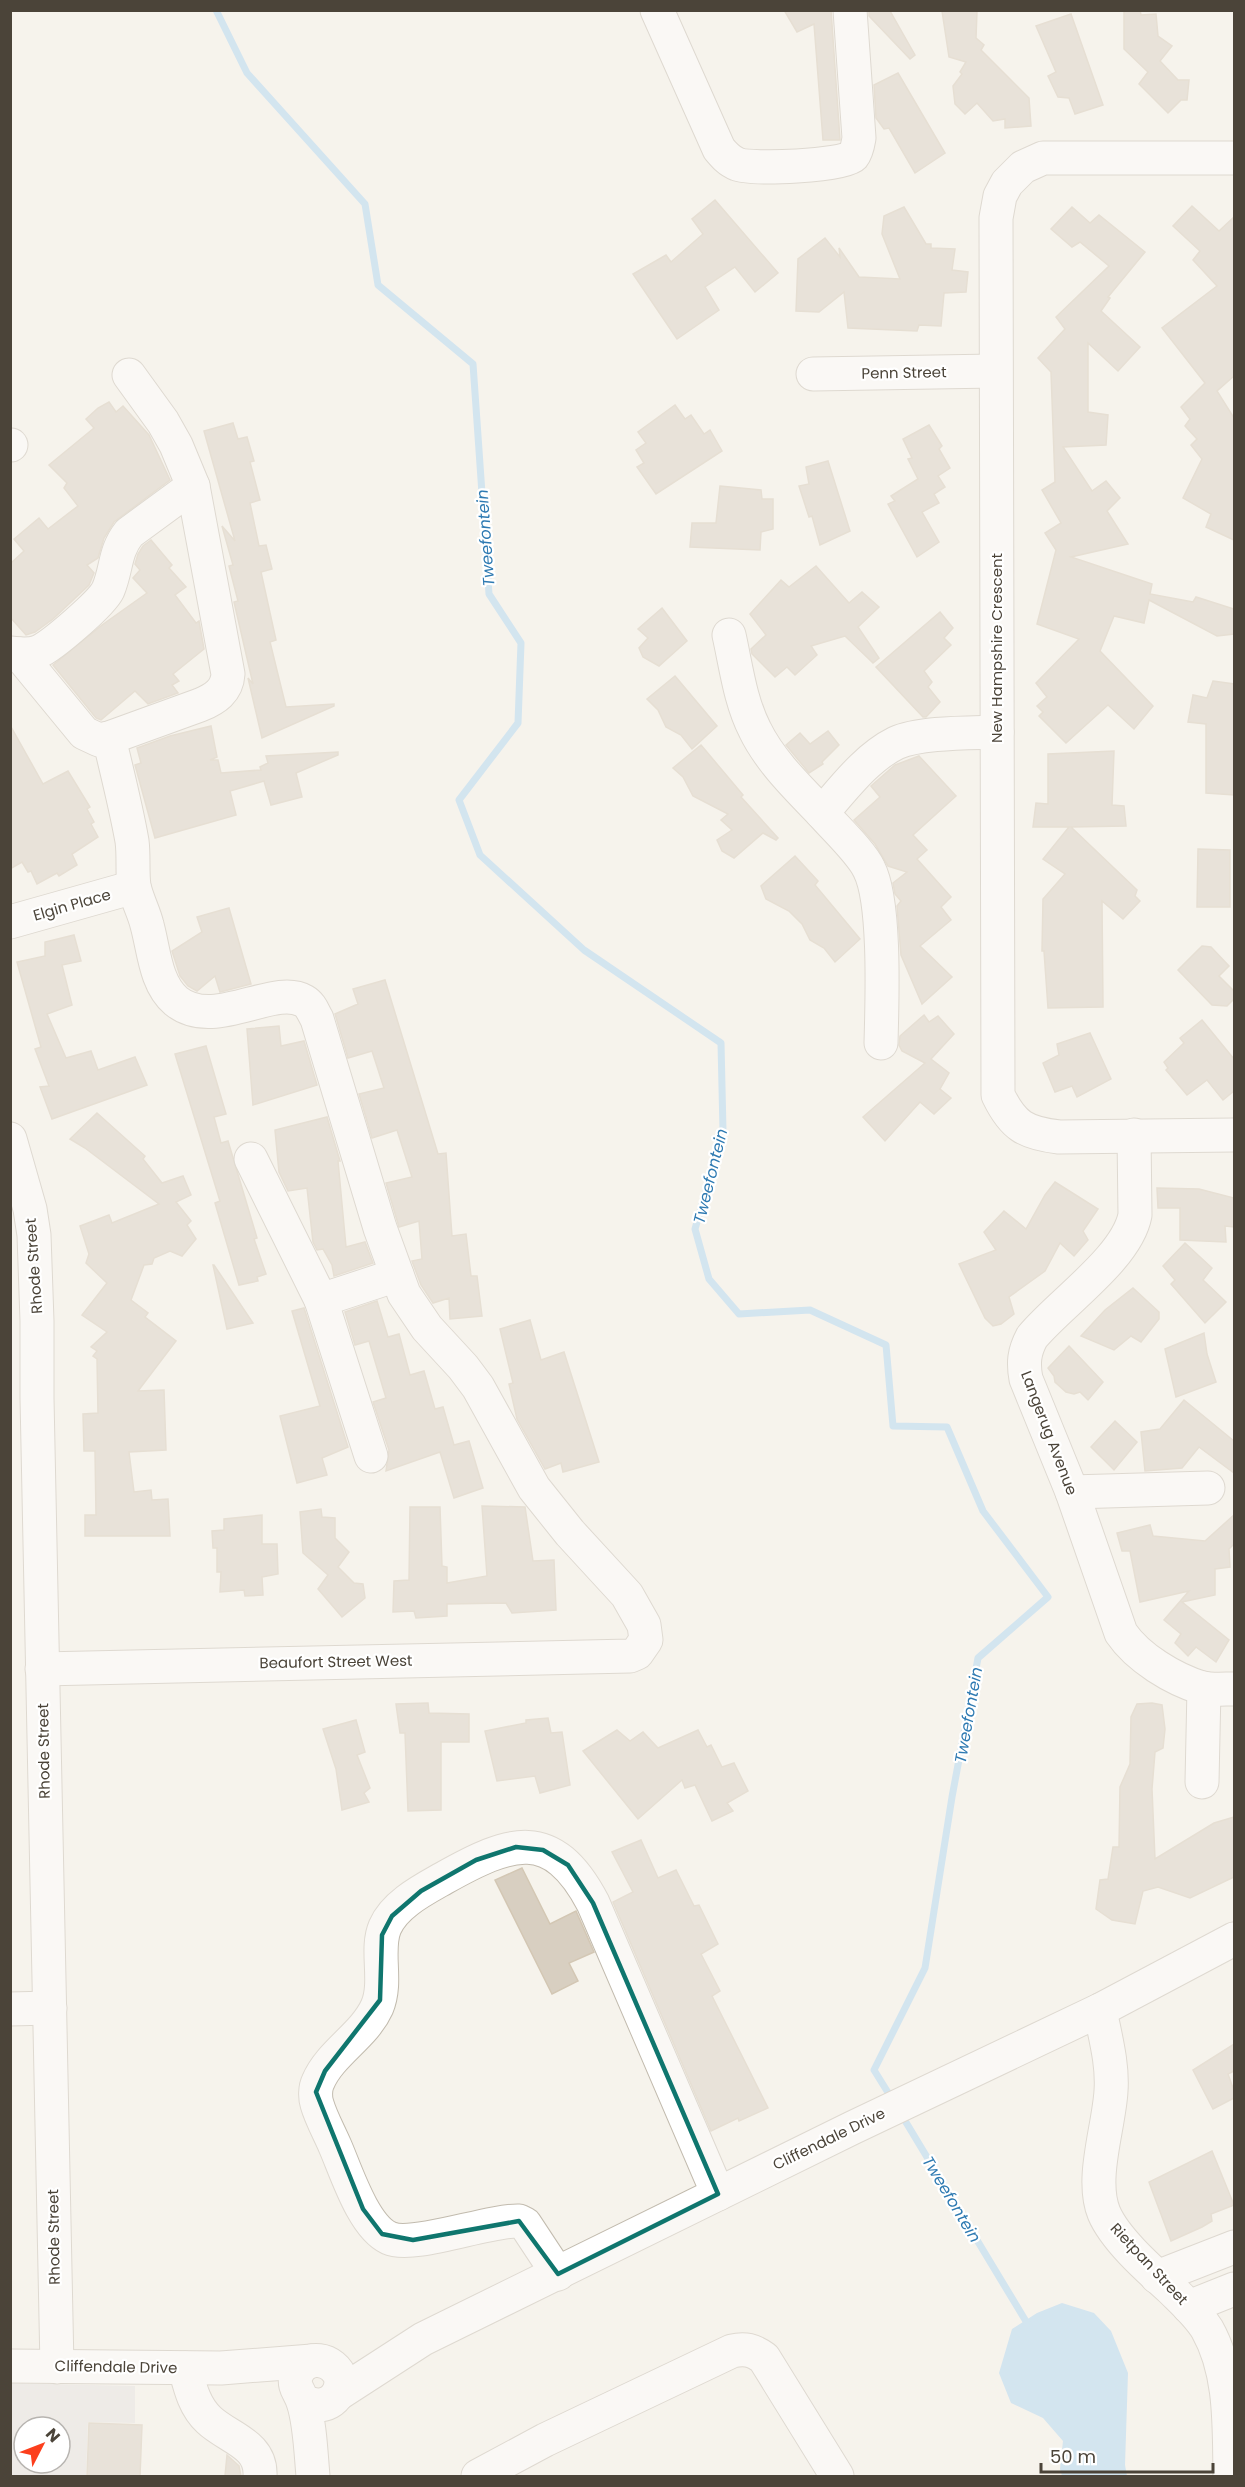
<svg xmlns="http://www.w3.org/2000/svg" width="1245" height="2487" viewBox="0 0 1245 2487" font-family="Poppins,sans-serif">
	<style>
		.parking { fill: #e5e3e0; fill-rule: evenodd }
		.water { fill: #a9d4f2 }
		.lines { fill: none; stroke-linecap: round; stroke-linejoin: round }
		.stream { stroke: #a9d4f2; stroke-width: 7 }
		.building { fill: #d8cfc1; stroke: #d3c7b4; stroke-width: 1.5 }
		.minor-casing { stroke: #c2bbae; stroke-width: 35 }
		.minor { stroke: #fff; stroke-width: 33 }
		.marked { fill: none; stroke: #0f766e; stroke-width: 4.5; stroke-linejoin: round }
		.labels { text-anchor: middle; stroke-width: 4.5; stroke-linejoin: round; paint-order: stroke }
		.street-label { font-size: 15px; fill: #4b4439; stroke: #fff }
		.water-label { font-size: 16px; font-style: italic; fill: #2e7ab2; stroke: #fff }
	</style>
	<rect width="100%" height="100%" fill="#f6f3ec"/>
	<path class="parking" d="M11 2383 135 2386V2423L88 2422 86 2476H11ZM24 2427H60V2463H24Z"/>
	<path class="water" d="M1062 2303 1094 2313 1111 2331 1128 2373 1125 2465 1127 2476H1062L1060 2469 1063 2441 1043 2418 1011 2403 999 2373 1012 2329 1037 2313Z"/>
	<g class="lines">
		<g class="stream">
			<path d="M216 10 247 73 365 204 378 285 473 364 489 594 521 643 518 723 459 800 480 855 584 950 721 1043 723 1131 695 1229 709 1279 739 1314 810 1310 886 1345 893 1426 947 1427 983 1511 1048 1597 978 1658 952 1797 925 1968 874 2070 892 2099"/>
			<path d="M901 2114 1030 2328"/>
		</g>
	</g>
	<g class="building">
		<path d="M784 10H831L840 140H823L814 24 797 32Z"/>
		<path d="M869 10 890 11 915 55 910 59 869 16Z"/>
		<path d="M1124 10H1140L1141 15 1156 14 1158 36 1172 46 1160 61 1178 80H1189L1187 100H1181L1168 113 1139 84 1148 72 1124 49Z"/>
		<path d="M942 11H977L976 38 984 45 981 50 1029 98 1031 126 1005 128V119L993 121 977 103 965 114 955 104 953 86 962 74 960 72 966 62 949 57Z"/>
		<path d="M1071 14 1103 105 1075 114 1069 98 1058 97 1048 76 1056 72 1036 26Z"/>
		<path d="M898 73 945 153 915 173 889 128 884 129 876 118 874 85Z"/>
		<path d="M715 200 778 273 755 292 735 267 705 287 719 310 677 339 633 274 666 255 671 262 703 234 692 219Z"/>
		<path d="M1192 206 1219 231 1234 217V376L1217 391 1234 418V540L1206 527 1211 514 1183 498 1202 459 1191 445 1197 439 1185 426 1190 419 1181 407 1205 383 1162 328 1217 286 1193 260 1200 251 1173 226Z"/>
		<path d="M904 207 926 244H931V248L955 249 952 270 968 272 966 292 944 293 941 326 919 325 917 331 848 328 844 292 819 312 796 311 798 259 825 238 840 257 839 248 859 277 900 279 882 234 884 216Z"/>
		<path d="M1072 207 1090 223 1099 215 1145 252 1108 297 1110 298 1101 311 1140 347 1118 371 1088 343V412L1108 415 1106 445 1063 447 1092 491 1106 481 1120 498 1107 511 1128 544 1071 557 1152 584 1150 594 1193 602 1196 597 1234 609V634L1217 636 1149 600 1144 623 1114 616 1100 651 1153 706 1134 729 1108 705 1066 743 1039 716 1043 712 1037 706 1047 697 1036 683 1079 639 1037 624 1056 550 1045 533 1061 523 1042 490 1055 482 1051 372 1038 358 1065 329 1056 317 1109 266 1080 242 1072 247 1051 229Z"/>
		<path d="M109 402 116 412 123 406 149 435 170 480 114 522 104 538 98 558 87 565 94 573 89 585 53 619 35 632 26 635 10 617V564L24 551 14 539 39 518 48 529 78 506 64 488 67 483 49 465 94 428 86 419 98 408Z"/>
		<path d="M675 405 685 419 691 415 704 434 710 430 722 451 656 494 637 467 644 463 636 450 646 443 638 432Z"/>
		<path d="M233 423 238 439 247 437 254 461 250 462 260 500 250 503 259 546 266 545 272 569 261 572 276 640 270 642 286 707 334 704V706L262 738 248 678 253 684 234 602 238 601 229 566 233 565 222 526 235 541 204 431Z"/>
		<path d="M929 425 942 446 939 449 950 468 938 476 945 487 934 494 939 503 922 512 939 542 917 557 888 504 895 501 891 496 918 479 908 459 912 458 903 439Z"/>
		<path d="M828 461 850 531 820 545 812 516 809 517 799 486 809 484 806 467Z"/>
		<path d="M720 486 761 490 762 499H773V529L761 532 760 550 690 547 692 523H716Z"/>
		<path d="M151 540 172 565 169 568 186 587 175 595 196 623 199 621 204 649 173 674 179 681 172 685 178 693 148 704 135 691 101 720 96 718 53 665 102 625 147 593 133 578 140 570 135 564 138 554 143 546Z"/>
		<path d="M816 566 849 603 862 592 879 607 858 627 879 658 873 663 845 636 811 646 817 655 795 675 787 667 775 677 752 654 751 649 766 635 750 614 781 580 789 587Z"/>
		<path d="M662 608 687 641 659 666 643 657 639 648 648 638 638 629Z"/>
		<path d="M940 612 953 628 944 638 951 645 924 671 932 682 928 687 940 702 926 717H923L876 667Z"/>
		<path d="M675 676 717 726 692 749 681 735 666 727 658 710 647 699Z"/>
		<path d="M1213 681 1234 684V795L1206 793V724L1188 722 1193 695 1207 698Z"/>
		<path d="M10 725 43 784 68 771 90 807 87 809 94 822 91 824 98 837 72 854 77 865 59 876 57 873 37 884 31 871 28 872 22 862 10 869Z"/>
		<path d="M211 726 217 757 210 760H218L221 773 261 770 260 767 268 763 266 756 338 752V755L296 773 302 797 271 805 264 781 230 791 236 815 155 838 135 765 141 763 137 748 170 736Z"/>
		<path d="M828 731 839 745 822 762 823 764 809 773 786 745 800 733 810 744Z"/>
		<path d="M701 745 743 795 741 797 778 838 776 840 763 833 734 858 722 851 717 840 732 830 721 820 728 814 693 796 683 777 673 768Z"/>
		<path d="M1114 751 1112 805 1124 806 1126 826 1071 827 1137 890 1135 896 1140 901 1123 919 1102 901 1103 1007 1048 1008 1044 951H1042L1043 899 1065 874 1043 859 1069 827H1033L1036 803 1048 804V754Z"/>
		<path d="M919 756 956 796 913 835 927 850 917 859 951 897 941 907 951 920 920 946 952 977 922 1004 901 955 897 906 901 901 895 894 893 883 907 872 888 866 875 844 854 820 880 797 871 786 895 765Z"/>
		<path d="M1198 849 1230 850V907H1197Z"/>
		<path d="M795 856 818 881 815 885 860 939 835 962 824 948 810 940 802 924 789 911 766 899 761 886Z"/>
		<path d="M229 908 251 984 220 992 215 976 197 991 188 986 180 976 172 951 202 932 197 917Z"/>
		<path d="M74 935 81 961 62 965 72 1005 47 1014 66 1058 91 1051 98 1070 135 1057 147 1085 52 1119 40 1087 49 1086 35 1049 41 1047 17 962 45 956V942Z"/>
		<path d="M1202 946 1211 947 1229 966 1219 976 1234 991V999L1227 1006 1212 1005 1178 970Z"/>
		<path d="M385 980 438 1154 446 1153 452 1236 466 1234 471 1276H477L482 1316 450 1319 449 1298 433 1303 421 1285 412 1261 422 1259 419 1221 399 1227 386 1183 412 1177 397 1130 372 1138 359 1094 384 1088 372 1051 348 1058 335 1014 358 1004 353 989Z"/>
		<path d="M924 1015 929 1022 938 1016 954 1034 931 1059 949 1073 940 1089 951 1098 934 1114 920 1102 885 1141 863 1117 925 1063 902 1051 899 1045 900 1036Z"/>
		<path d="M1202 1020 1234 1059V1091L1223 1100 1207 1080 1187 1095 1166 1070 1168 1068 1164 1062 1184 1043 1180 1038Z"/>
		<path d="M279 1026 281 1046 304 1041 317 1085 253 1105 247 1029Z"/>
		<path d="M1090 1033 1111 1079 1077 1097 1072 1086 1055 1092 1043 1063 1059 1055 1057 1044Z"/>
		<path d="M206 1046 226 1114 214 1117 221 1143 228 1141 257 1238 254 1239 266 1274 257 1277 258 1281 239 1285 215 1203 220 1201 175 1054Z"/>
		<path d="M97 1113 145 1156 143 1159 162 1183 183 1176 191 1195 176 1202 191 1221 187 1225 196 1239 182 1256 170 1251 154 1258 152 1264 144 1265 131 1300 148 1313 145 1317 176 1341 138 1391 164 1390 166 1450 129 1452 134 1492 151 1490 152 1500 168 1499 170 1536H85V1515H96L95 1451H84L83 1414 98 1413 97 1359 93 1356 97 1351 91 1347 107 1332 82 1315 107 1283 86 1263 89 1254 80 1226 109 1215 112 1223 159 1204 85 1148 70 1139Z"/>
		<path d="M327 1117 340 1161H338L346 1247 365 1242 373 1263 334 1276 332 1265 323 1249 317 1250 313 1242 307 1188 288 1191 279 1172 275 1130Z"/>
		<path d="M1055 1182 1098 1209 1083 1231 1088 1240 1074 1256 1060 1243 1045 1271 1009 1297 1014 1314 1001 1324 993 1326 985 1318 959 1264 996 1250 984 1232 1004 1211 1026 1229 1045 1195Z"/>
		<path d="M1157 1188 1199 1189 1234 1198V1227L1225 1226 1226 1242 1180 1240V1208H1158Z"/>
		<path d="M1185 1243 1212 1268 1203 1280 1226 1302 1205 1323 1171 1284 1175 1280 1163 1266Z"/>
		<path d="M213 1265H214L253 1323 227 1329Z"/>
		<path d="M1133 1288 1159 1312V1319L1141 1342 1131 1336 1114 1350 1081 1336 1105 1310Z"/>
		<path d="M377 1301 388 1337 399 1334 410 1375 424 1371 435 1409 443 1407 454 1445 469 1441 483 1488 454 1498 440 1452 386 1471 389 1450 373 1402 386 1398 369 1341 355 1345 345 1312Z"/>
		<path d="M304 1308 348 1447 322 1458 327 1475 297 1483 280 1416 320 1406 292 1311Z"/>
		<path d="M530 1320 541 1360 564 1352 599 1462 563 1472 561 1463 545 1469 517 1419 509 1384 513 1383 500 1329Z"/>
		<path d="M1204 1333 1207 1354 1216 1382 1176 1397 1165 1349Z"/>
		<path d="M1069 1346 1103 1382 1088 1400 1080 1392 1074 1394 1066 1392 1055 1382 1054 1376 1048 1368Z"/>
		<path d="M1184 1400 1234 1441V1473L1199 1447 1182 1468 1145 1471 1141 1432 1160 1429Z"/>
		<path d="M1115 1421 1137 1442 1114 1470 1091 1447Z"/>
		<path d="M482 1506 525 1507 533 1561 554 1560 556 1610 512 1613 506 1603 447 1604V1616L416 1618 414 1611 393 1612 394 1581 409 1580 410 1507H440L442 1566 447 1567V1583L487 1576Z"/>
		<path d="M321 1509 322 1517 335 1518V1538L349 1552 338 1567 354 1583 363 1584 365 1598 342 1617 318 1589 328 1575 303 1553 300 1512Z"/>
		<path d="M262 1515V1544H277L278 1574 262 1577 263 1595 245 1596 244 1590 220 1592 221 1572H217V1548H213L212 1531 224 1530V1519Z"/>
		<path d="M1234 1515V1544L1229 1549 1230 1567 1215 1569V1595L1182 1602 1229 1640 1216 1662 1196 1647 1188 1656 1175 1643 1181 1634 1164 1620 1189 1591 1140 1602 1130 1551H1122L1117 1533 1150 1525 1153 1536 1205 1541Z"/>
		<path d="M428 1703 429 1713 469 1714V1742H441V1810L408 1811 405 1733H400L396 1704Z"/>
		<path d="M1152 1703 1162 1705 1165 1729 1163 1748 1155 1752 1152 1789 1155 1859 1214 1823 1234 1817V1877L1190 1898 1158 1887 1143 1891 1135 1924 1112 1920 1096 1909 1100 1880 1108 1879 1113 1847H1119L1120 1787 1130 1764 1131 1717 1137 1704Z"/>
		<path d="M548 1718 551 1733 562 1732 570 1785 540 1793 535 1776 497 1781 485 1731 526 1723V1720Z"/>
		<path d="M356 1720 365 1752 357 1755 370 1788 364 1793 369 1802 342 1810 336 1769 323 1729Z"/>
		<path d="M617 1730 630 1741 643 1732 658 1748 698 1730 707 1747 711 1745 722 1767 734 1763 748 1791 727 1803 733 1811 712 1821 695 1785 685 1788 682 1780 638 1819 583 1751Z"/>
		<path d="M641 1840 658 1878 676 1870 694 1906 699 1905 718 1944 701 1954 720 1991 712 1996 768 2108 739 2121 738 2118 711 2131 613 1902 633 1892 612 1852Z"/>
		<path d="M522 1868 550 1924 576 1911 594 1952 569 1963 578 1981 552 1994 495 1880Z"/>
		<path d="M1234 2044V2071L1228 2074 1234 2091V2098L1213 2109 1193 2070Z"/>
		<path d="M1212 2151 1234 2205 1211 2214 1212 2221 1202 2227 1171 2241 1149 2182Z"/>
		<path d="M89 2423 142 2425 140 2476H87Z"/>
		<path d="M227 2455 239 2466 241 2476H225Z"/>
	</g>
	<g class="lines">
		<defs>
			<g id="minor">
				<path d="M657 10 719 149C724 155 729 161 737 164 751 170 844 166 853 156 857 151 858 144 859 138L850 10"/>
				<path d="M1234 158H1043L1023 167 1007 183 1000 196 996 218 998 1095C1013 1126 1025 1133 1059 1137L1234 1135"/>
				<path d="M813 374 995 371"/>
				<path d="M10 445H11"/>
				<path d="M729 635C736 666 740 701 755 730 770 761 798 788 822 813"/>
				<path d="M10 653C19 654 30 655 38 652 52 646 102 603 108 590 117 569 114 552 129 533L193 486"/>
				<path d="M19 654 84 733 99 740 109 738 200 705C215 699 227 691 228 674L193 486 176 445 163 422 129 375"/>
				<path d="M10 922 134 887"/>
				<path d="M881 1043C882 1003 886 902 869 869 861 852 835 828 822 813 844 788 866 758 896 743 920 732 970 733 997 732"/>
				<path d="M1134 1135 1135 1215C1127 1258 1060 1303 1032 1337 1024 1352 1023 1363 1026 1379L1072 1492 1121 1633C1138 1658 1173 1679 1202 1688 1211 1690 1224 1689 1234 1689"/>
				<path d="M10 1139 30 1209 34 1235 37 1321V1398L57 2367"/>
				<path d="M251 1159 321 1300"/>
				<path d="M371 1456 321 1300 397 1275"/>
				<path d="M1072 1492 1208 1488"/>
				<path d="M42 1669 630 1656 637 1653 646 1640 644 1625 627 1595 570 1533 534 1488 478 1387 463 1367 427 1328 404 1294 380 1228 317 1019C313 1012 311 1005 304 1001 274 983 214 1032 176 1001 155 983 154 950 147 925 144 912 137 900 134 886 132 872 134 856 132 841 126 807 117 772 109 738"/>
				<path d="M1202 1782 1204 1688"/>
				<path d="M10 2009 50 2008"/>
				<path d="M1100 2010C1105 2036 1113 2064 1111 2091 1109 2127 1090 2179 1104 2213 1115 2239 1149 2269 1170 2288 1183 2301 1197 2313 1207 2329 1232 2373 1229 2428 1230 2476"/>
				<path d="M558 2274 525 2224 519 2221C488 2220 413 2249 389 2238 363 2226 346 2171 335 2146 329 2132 321 2118 317 2104 315 2098 315 2088 318 2082 330 2053 364 2036 377 2007 388 1981 375 1950 385 1927 395 1904 423 1890 444 1878 510 1841 552 1825 593 1903L718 2194"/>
				<path d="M1157 2277 1234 2247"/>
				<path d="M1189 2307 1234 2289"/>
				<path d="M10 2366 221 2368 312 2361"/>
				<path d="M185 2368C190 2387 194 2406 209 2420 228 2438 262 2444 260 2476"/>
				<path d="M338 2394 423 2339 852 2128 1100 2010 1234 1939"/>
				<path d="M303 2400C321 2412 342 2401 341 2379 335 2358 304 2352 296 2376 293 2387 300 2392 303 2402 310 2422 311 2455 313 2476"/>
				<path d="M478 2476 545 2440 732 2351C745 2348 753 2350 764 2358L837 2476"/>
			</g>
		</defs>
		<use href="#minor" class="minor-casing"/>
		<use href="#minor" class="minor"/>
	</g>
	<path d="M0 0H1245V2487H0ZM516 1847 543 1850 568 1865 593 1903 718 2194 558 2274 519 2221 413 2240 382 2234 363 2209 316 2092 325 2071 380 2000 382 1935 392 1916 421 1891 476 1860Z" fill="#f6f3ec" fill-opacity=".55" fill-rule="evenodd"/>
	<path class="marked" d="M516 1847 543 1850 568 1865 593 1903 718 2194 558 2274 519 2221 413 2240 382 2234 363 2209 316 2092 325 2071 380 2000 382 1935 392 1916 421 1891 476 1860Z"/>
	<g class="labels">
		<g class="street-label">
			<text transform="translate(904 373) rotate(-1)" y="5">Penn Street</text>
			<text transform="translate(997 648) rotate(-90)" y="5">New Hampshire Crescent</text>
			<text transform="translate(72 905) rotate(-16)" y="5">Elgin Place</text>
			<text transform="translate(34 1266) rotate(-94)" y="5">Rhode Street</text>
			<text transform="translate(1049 1433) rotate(69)" y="5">Langerug Avenue</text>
			<text transform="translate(336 1662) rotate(-1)" y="5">Beaufort Street West</text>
			<text transform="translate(44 1751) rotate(-91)" y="5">Rhode Street</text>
			<text transform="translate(829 2139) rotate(-26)" y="5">Cliffendale Drive</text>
			<text transform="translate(54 2237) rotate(-91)" y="5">Rhode Street</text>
			<text transform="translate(1149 2264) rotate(47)" y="5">Rietpan Street</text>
			<text transform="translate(116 2367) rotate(1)" y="5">Cliffendale Drive</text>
		</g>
		<g class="water-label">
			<text transform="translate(485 538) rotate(-94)" y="6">Tweefontein</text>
			<text transform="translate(710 1176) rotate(-76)" y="6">Tweefontein</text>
			<text transform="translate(968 1715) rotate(-80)" y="6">Tweefontein</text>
			<text transform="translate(952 2199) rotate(59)" y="6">Tweefontein</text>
		</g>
	</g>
	<rect width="1245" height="2487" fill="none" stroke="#4b4439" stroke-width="24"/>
	<g transform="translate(42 2445) rotate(48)"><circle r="28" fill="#ffffff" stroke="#b7b4b0" stroke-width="1.5"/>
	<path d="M0-4.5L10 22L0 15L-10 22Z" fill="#fc3f1d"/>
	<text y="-9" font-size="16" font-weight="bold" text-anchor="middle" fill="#4b4439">N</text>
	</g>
	<path d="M1041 2463v9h172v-9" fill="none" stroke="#4b4439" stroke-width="3"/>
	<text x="1050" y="2463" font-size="18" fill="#4b4439" stroke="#ffffff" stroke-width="4.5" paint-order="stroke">50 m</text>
</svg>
